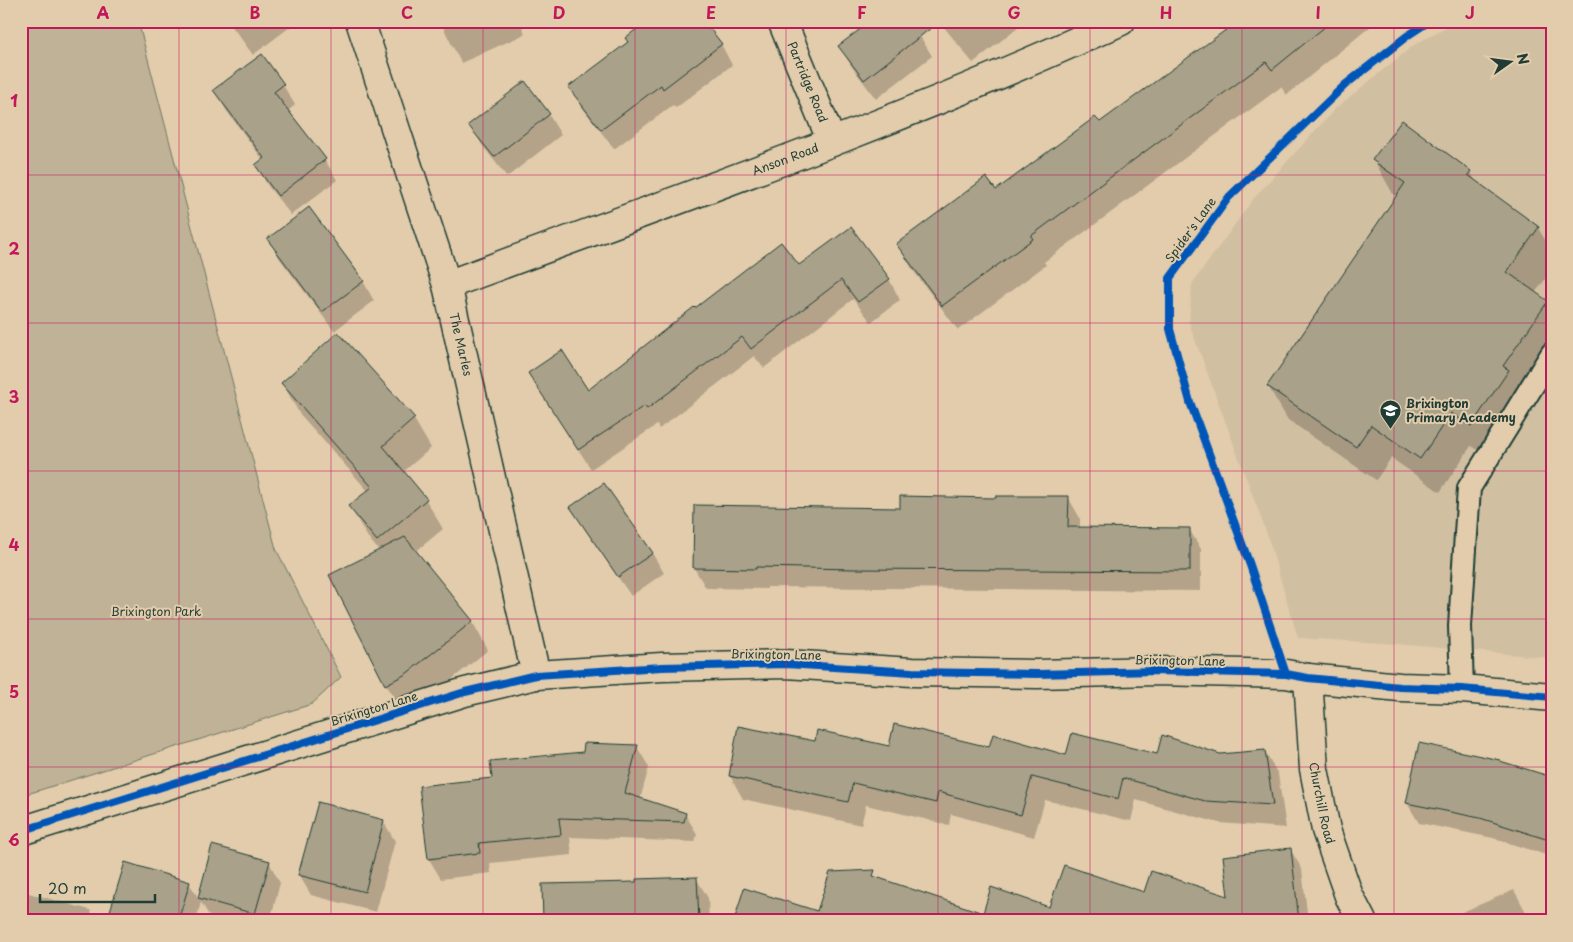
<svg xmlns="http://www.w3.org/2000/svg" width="1573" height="942" viewBox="0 0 1573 942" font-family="'Playpen Sans',sans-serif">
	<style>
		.built { fill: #d1bfa2 }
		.green { fill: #bfb296; stroke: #6f7865 }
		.shadow { fill: #0003 }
		.building { fill: #a9a189; stroke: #1f3d34 }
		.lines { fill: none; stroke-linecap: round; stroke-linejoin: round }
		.lane-casing { stroke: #1f3d34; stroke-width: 26 }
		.street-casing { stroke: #1f3d34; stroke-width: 31 }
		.secondary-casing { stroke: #1f3d34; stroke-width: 31 }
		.lane { stroke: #e2ccac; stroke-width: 22 }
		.street { stroke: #e2ccac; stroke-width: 28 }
		.secondary { stroke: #e2ccac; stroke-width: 28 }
		.cycleway-casing { stroke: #e2ccac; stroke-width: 11 }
		.cycleway { stroke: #0057b8; stroke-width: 8 }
		.grid { fill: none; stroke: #c2185b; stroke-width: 1; stroke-opacity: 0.55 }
		.labels { text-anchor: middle; stroke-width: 4; stroke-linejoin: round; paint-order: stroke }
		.street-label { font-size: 12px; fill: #1f3d34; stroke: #e2ccac }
		.poi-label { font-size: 12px; font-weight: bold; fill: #1f3d34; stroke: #e2ccac; text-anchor: start }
		.park-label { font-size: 12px; fill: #274339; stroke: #e2ccac }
		.neatline { fill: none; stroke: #c2185b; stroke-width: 2 }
		.grid-label { font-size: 16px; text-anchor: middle; font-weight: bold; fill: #c2185b }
	</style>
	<rect width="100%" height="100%" fill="#e2ccac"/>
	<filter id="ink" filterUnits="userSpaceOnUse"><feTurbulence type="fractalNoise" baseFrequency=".02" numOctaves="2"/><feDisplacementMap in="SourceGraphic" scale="10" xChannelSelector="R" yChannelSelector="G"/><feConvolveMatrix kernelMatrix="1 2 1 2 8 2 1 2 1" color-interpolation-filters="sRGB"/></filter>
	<g filter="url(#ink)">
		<path class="built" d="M1456 21H1552V658L1397 644 1298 638 1268 537 1189 323 1192 284 1254 198 1336 108 1414 45Z"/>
		<path class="green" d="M21 21H138L276 549 341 677 312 704 21 796Z"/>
		<g class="shadow">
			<path d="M228 21H292L294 24 253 55Z"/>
			<path d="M440 21H520L525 34 461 63Z"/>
			<path d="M640 21H703L721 44 732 65 676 108 673 105 614 149 582 107 570 87 629 43 643 26Z"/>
			<path d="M939 21H1026L973 63Z"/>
			<path d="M1234 21H1377L1287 95 1281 87 1044 262 1046 265 958 330 912 269 898 244 996 191 1099 124 1236 24Z"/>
			<path d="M920 36 932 56 876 99 852 67 840 47Z"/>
			<path d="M262 55 283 85 295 105 288 111 325 160 337 180 291 215 268 186 256 165 263 160 226 110 215 90Z"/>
			<path d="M525 83 549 115 561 135 507 177 482 145 470 125Z"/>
			<path d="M1374 160 1470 172 1477 183 1538 228 1552 251V270L1535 293 1547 302 1552 310V357L1491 459 1471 446 1440 492 1391 458 1376 480 1288 420 1268 386 1397 196 1393 194Z"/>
			<path d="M268 239 363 281 374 301 334 331 280 259Z"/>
			<path d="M799 267 889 279 900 300 871 322 853 299 764 368 754 356 659 429 657 425 591 469 529 374 588 392 695 310Z"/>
			<path d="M338 334 414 419 431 448 403 472 426 500 443 529 415 552 472 621 488 650 423 703 403 713 386 684 379 551 367 536 350 507 368 491 299 413 283 384Z"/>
			<path d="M1068 497 1080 518V528L1189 529 1201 549V591L767 587V589L706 588 694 568 695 507 901 509Z"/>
			<path d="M572 508 652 553 664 573 631 596 584 528Z"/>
			<path d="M816 743 890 747 990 749 1067 756 1220 755 1264 751 1278 774 1286 828 1219 823 1136 800 1131 821 1045 800 1034 837 951 814 949 825 866 805 861 825 743 799 730 776Z"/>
			<path d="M637 747 649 767 640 800 685 814 697 834 695 842 570 837 572 855 490 863 491 873 441 879 429 859 493 779Z"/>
			<path d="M1500 762 1552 779V857L1493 838 1419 823 1407 803Z"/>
			<path d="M383 821 395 841 376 912 311 895 299 875Z"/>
			<path d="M213 847 269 862 280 883 270 921H219L211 919 201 902 196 921H109L189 883 199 899Z"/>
			<path d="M1290 849 1302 869 1308 921H981L1050 908 1145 894 1229 897Z"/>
			<path d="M696 878 708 898 709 921H544L637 883Z"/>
			<path d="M1514 890 1531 921H1463L1460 913Z"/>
			<path d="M25 892 90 910 96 921H21V906Z"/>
		</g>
		<g class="building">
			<path d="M647 21H704L722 44 663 89 661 85 601 130 568 87 628 42 625 38Z"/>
			<path d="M871 21H940L864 80 838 46Z"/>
			<path d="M1238 21H1332L1272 70 1266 62 1031 236 1033 239 942 306 896 244 986 177 996 190 1095 117 1100 122Z"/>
			<path d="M262 54 284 84 274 92 326 159 278 196 255 165 264 158 213 90Z"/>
			<path d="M525 81 550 114 494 157 468 125Z"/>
			<path d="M1402 120 1471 171 1468 175 1539 227 1507 272 1548 301 1503 366 1509 370 1471 426 1451 413 1420 459 1371 425 1356 447 1267 386 1405 183 1372 160Z"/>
			<path d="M309 207 364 281 322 312 267 239Z"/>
			<path d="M851 227 890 279 858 302 841 280 751 349 742 337 647 409 644 406 578 450 528 373 562 350 588 390 694 307 695 308 781 242 799 265Z"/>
			<path d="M338 332 415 418 383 446 427 499 377 541 348 506 372 487 281 383Z"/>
			<path d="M604 483 653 553 618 577 570 507Z"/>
			<path d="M900 496 996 498V496H1069L1068 527 1190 528V571L854 569 756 567V569L693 568 694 505 900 508Z"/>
			<path d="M405 537 473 621 406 674 385 685 329 575Z"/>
			<path d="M894 724 989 747 993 734 1066 755 1072 733 1157 754 1162 735 1220 754 1265 750 1273 805 1205 801 1123 778 1118 799 1032 777 1021 815 938 792 936 803 853 783 848 802 729 776 738 726 815 741 817 730 889 746Z"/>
			<path d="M584 743 638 745 625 793 686 813 684 822 559 818 561 835 479 843 480 853 428 859 419 786 492 778 490 761 583 752Z"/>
			<path d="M1419 743 1500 760V761L1552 777V841L1480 818 1406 803Z"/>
			<path d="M318 802 384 820 365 892 298 875Z"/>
			<path d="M212 845 270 861 255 914 198 898Z"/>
			<path d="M1291 848 1299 921H734L744 888 817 911 830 872 875 870 873 876 983 913 991 887 1049 907 1064 865 1144 892 1151 871 1228 896 1223 856Z"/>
			<path d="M125 862 190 882 178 921H107Z"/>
			<path d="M697 877 699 921H543L542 884 636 882V879Z"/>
		</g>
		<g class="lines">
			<defs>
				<path id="lane" d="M1462 689 1460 626 1469 488 1552 354"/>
				<g id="street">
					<path id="s1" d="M360 21 447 285 536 675"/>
					<path id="s2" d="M782 21 832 142"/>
					<path id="s3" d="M447 285C673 201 902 122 1121 21"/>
					<path id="s4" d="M1308 678 1314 769 1326 830 1349 896 1362 921"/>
				</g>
				<path id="secondary" d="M21 831 465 692 536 675 662 667 786 664 912 672 1037 674 1155 671 1286 674 1308 678 1400 687 1462 689 1552 697"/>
			</defs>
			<use href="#lane" class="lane-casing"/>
			<use href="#street" class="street-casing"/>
			<use href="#secondary" class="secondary-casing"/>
			<use href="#lane" class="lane"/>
			<use href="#street" class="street"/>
			<use href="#secondary" class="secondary"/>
			<defs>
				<g id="cycleway">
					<path d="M1286 674 1250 565 1190 402 1170 329V278L1229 197 1345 85 1407 36 1430 21"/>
					<path d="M21 831 465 692 536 675 662 667 786 664 912 672 1037 674 1155 671 1286 674 1308 678 1400 687 1462 689 1552 697"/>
				</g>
			</defs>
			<use href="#cycleway" class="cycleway-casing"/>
			<use href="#cycleway" class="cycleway"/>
		</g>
	</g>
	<path class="grid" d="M179 21V921M331 21V921M483 21V921M635 21V921M786 21V921M938 21V921M1090 21V921M1242 21V921M1394 21V921M21 175H1552M21 323H1552M21 471H1552M21 619H1552M21 767H1552"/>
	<defs>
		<symbol id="school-pin" viewBox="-11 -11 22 30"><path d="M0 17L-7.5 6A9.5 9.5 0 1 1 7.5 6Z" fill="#1f3d34" stroke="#e2ccac"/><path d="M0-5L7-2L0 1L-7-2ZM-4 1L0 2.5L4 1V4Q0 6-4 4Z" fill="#fff"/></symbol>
	</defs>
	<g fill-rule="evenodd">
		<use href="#school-pin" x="1378" y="398" width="25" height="34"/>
	</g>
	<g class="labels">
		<g class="street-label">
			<text dy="4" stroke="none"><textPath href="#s2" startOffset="66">Partridge Road</textPath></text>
			<text dy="4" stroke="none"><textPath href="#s3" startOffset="361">Anson Road</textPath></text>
			<text transform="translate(1191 230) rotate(-54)" y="4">Spider's Lane</text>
			<text dy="4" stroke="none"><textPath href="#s1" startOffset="339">The Marles</textPath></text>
			<text transform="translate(776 655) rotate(1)" y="4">Brixington Lane</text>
			<text transform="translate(1180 661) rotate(1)" y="4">Brixington Lane</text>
			<text transform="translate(374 709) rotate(-17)" y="4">Brixington Lane</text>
			<text dy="4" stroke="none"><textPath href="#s4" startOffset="126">Churchill Road</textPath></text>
		</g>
		<g class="poi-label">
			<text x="1406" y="408">Brixington<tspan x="1406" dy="14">Primary Academy</tspan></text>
		</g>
		<g class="park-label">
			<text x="156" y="616">Brixington Park</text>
		</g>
	</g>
	<rect width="1573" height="942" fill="none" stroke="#e2ccac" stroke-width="55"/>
	<g transform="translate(1510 62) rotate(76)" stroke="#e2ccac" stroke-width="4" paint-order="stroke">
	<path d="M0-4L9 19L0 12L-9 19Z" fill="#1f3d34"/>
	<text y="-8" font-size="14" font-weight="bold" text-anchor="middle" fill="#1f3d34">N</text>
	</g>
	<path d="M40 894v8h115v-8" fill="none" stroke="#1f3d34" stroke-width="2.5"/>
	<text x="48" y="894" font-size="15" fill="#1f3d34" stroke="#e2ccac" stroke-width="4" paint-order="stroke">20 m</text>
	<rect x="28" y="28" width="1518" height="886" class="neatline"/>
	<g class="grid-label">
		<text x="103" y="19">A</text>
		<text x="255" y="19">B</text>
		<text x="407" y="19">C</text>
		<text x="559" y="19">D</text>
		<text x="711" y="19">E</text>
		<text x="862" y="19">F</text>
		<text x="1014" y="19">G</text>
		<text x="1166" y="19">H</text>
		<text x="1318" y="19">I</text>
		<text x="1470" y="19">J</text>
		<text x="14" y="107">1</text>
		<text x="14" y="255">2</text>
		<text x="14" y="403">3</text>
		<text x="14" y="551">4</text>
		<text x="14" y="698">5</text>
		<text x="14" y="846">6</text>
	</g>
</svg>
